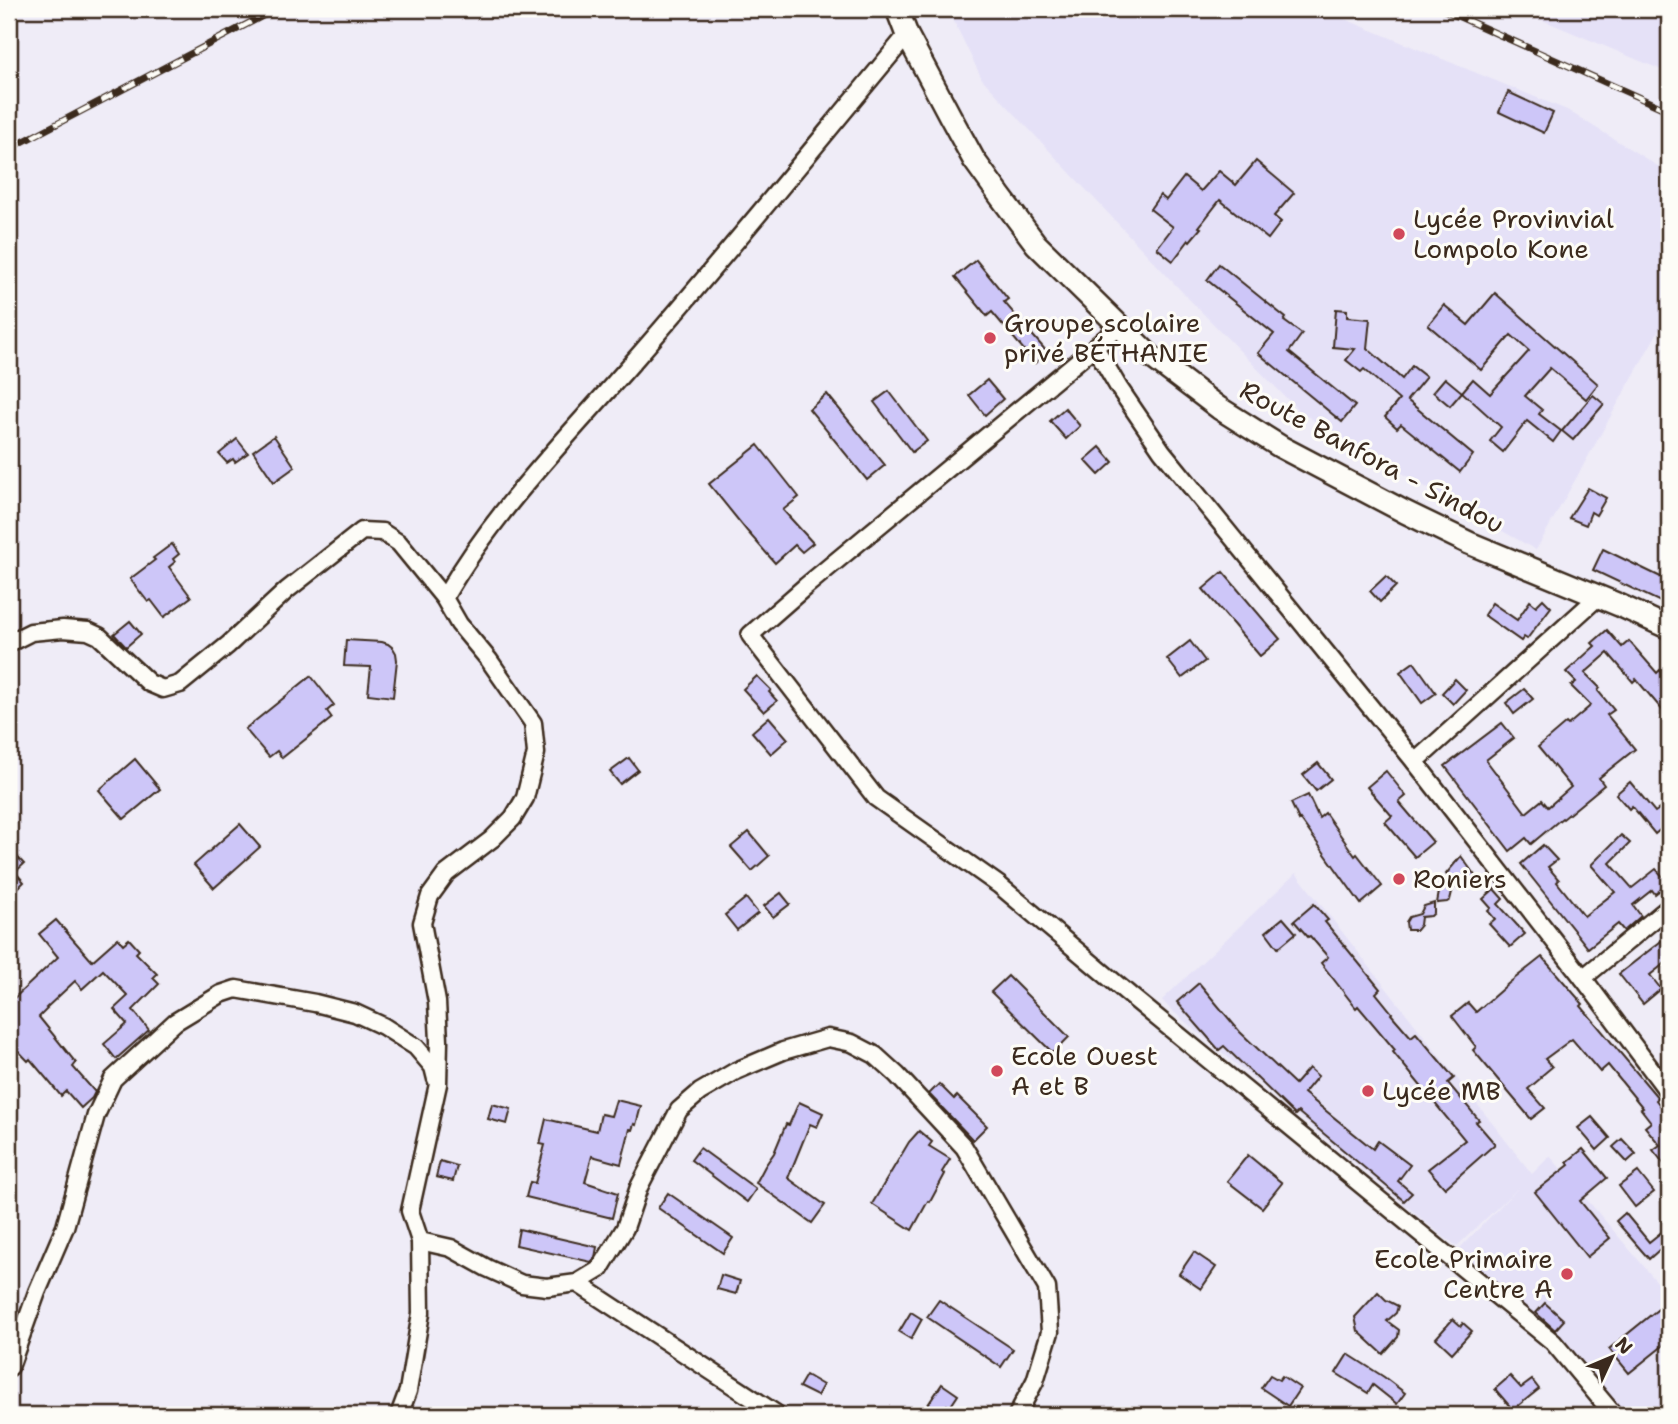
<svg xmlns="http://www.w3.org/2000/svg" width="1678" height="1424" viewBox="0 0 1678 1424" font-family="'Shantell Sans',sans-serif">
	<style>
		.built { fill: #e5e1f7 }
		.building { fill: #cdc6f8; stroke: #3b2a1e; stroke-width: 2 }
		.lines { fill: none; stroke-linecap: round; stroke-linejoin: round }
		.minor-casing { stroke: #3b2a1e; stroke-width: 21 }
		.major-casing { stroke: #3b2a1e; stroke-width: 26 }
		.minor { stroke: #fdfcf7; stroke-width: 16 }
		.major { stroke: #fdfcf7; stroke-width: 21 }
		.rail-casing { stroke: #3b2a1e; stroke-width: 7 }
		.rail { stroke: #fdfcf7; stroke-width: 4.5; stroke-dasharray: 13; stroke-linecap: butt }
		.poi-dot { fill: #d1495b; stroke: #fdfcf7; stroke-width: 2.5 }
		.labels { text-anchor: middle; stroke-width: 6; stroke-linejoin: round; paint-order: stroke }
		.poi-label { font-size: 26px; fill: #3b2a1e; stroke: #fdfcf7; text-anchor: start }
		.street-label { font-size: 26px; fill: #3b2a1e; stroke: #fdfcf7 }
	</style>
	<rect width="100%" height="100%" fill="#efecf7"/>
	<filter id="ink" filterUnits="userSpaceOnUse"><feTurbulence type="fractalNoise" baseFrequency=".0143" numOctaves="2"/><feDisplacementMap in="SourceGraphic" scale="14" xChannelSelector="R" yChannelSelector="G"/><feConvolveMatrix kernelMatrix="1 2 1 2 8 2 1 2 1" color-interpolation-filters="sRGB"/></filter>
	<g filter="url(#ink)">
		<g class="built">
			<path d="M948 9H1320L1567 110 1669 173V312L1536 550 1449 501 1300 412 1186 296 982 79Z"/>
			<path d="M1516 9H1669V73Z"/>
			<path d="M1296 873 1532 1174 1550 1156 1669 1296V1404L1652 1415H1621L1565 1342 1456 1252 1519 1187 1457 1246 1446 1239 1170 1009 1162 1000Z"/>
		</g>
		<g class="building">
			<path d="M1508 92 1553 113 1544 133 1499 112Z"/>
			<path d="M1256 161 1294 193 1274 216 1281 222 1268 239 1220 200 1199 227 1201 228 1190 241 1189 240 1173 261 1157 248 1173 227 1150 209 1160 195 1166 200 1184 177 1201 191 1219 171 1236 185Z"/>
			<path d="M976 260 1008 299 1004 302 1047 352 1035 363 992 312 987 316 955 277Z"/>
			<path d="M1219 264 1286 318 1284 321 1302 334 1289 352 1355 406 1342 422 1258 353 1274 334 1207 280Z"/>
			<path d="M1495 293 1598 384 1586 399 1550 368 1525 396 1542 410 1539 414 1561 431 1553 442 1527 421 1503 452 1490 441 1501 427 1462 392 1473 379 1490 394 1529 351 1511 335 1481 370 1428 325 1444 305 1468 325Z"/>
			<path d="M1336 309 1347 310V317L1370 319 1367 348 1402 379 1412 366 1426 377 1407 400 1473 455 1460 472 1401 424 1397 428 1385 417 1399 400 1364 369 1361 372 1346 360 1355 349 1333 347Z"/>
			<path d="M1445 378 1462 392 1450 406 1433 392Z"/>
			<path d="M987 380 1003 399 985 415 969 395Z"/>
			<path d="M889 391 927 441 912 452 874 402Z"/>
			<path d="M827 394 885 465 867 480 809 409Z"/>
			<path d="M1593 395 1604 404 1573 440 1562 431Z"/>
			<path d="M1065 408 1080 426 1066 439 1050 421Z"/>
			<path d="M274 436 295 467 274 482 253 451Z"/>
			<path d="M237 439 248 453 235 462 233 459 227 463 219 454Z"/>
			<path d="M758 445 799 497 783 510 813 543 802 552 795 545 775 563 747 531 709 484Z"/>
			<path d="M1100 447 1113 462 1099 475 1085 460Z"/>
			<path d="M1588 488 1606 498 1596 515 1591 512 1586 525 1569 518Z"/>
			<path d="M172 544 179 554 173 559 175 562 169 567 191 597 164 617 151 600 148 602 130 579 155 560 153 558Z"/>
			<path d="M1603 549 1669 581V606L1593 570Z"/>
			<path d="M1223 572 1280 639 1260 656 1203 589Z"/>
			<path d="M1386 576 1396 586 1380 602 1370 591Z"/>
			<path d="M1543 599 1551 607 1527 639 1524 637 1521 641 1484 615 1492 603 1517 620 1530 601 1536 606Z"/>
			<path d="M130 621 141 634 126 647 114 634Z"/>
			<path d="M1607 630 1622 647 1629 641 1657 673 1660 670 1669 681V718L1636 679 1633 682 1608 653 1585 673 1600 688 1598 691 1614 710 1607 715 1635 749 1599 778 1604 785 1563 819 1562 818 1531 844 1526 838 1510 851 1445 766 1502 723 1514 738 1486 760 1526 813 1542 800 1548 807 1571 787 1538 747 1566 723 1568 725 1589 707 1590 705 1571 686 1576 682 1566 672 1595 646 1592 643Z"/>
			<path d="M346 640 382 642 388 644 393 648 396 653 397 660 393 697 368 694 371 667 344 666Z"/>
			<path d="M1190 641 1205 661 1182 678 1167 659Z"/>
			<path d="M1414 662 1436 693 1422 703 1400 672Z"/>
			<path d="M311 676 334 705 327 711 332 718 282 758 277 751 269 757 245 729Z"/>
			<path d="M757 676 771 690 769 692 777 701 764 712 743 689Z"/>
			<path d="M1455 679 1466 690 1453 704 1442 693Z"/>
			<path d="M1524 689 1533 699 1514 714 1506 703Z"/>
			<path d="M769 717 788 739 771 754 752 732Z"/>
			<path d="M629 758 638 770 620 784 610 772Z"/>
			<path d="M135 759 160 789 124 819 99 790Z"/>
			<path d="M1318 763 1331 779 1316 791 1303 775Z"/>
			<path d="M1386 771 1406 796 1399 802 1433 842 1415 857 1385 822 1392 816 1367 787Z"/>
			<path d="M1630 782 1655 812 1669 802V822L1655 834 1632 806 1629 809 1616 794Z"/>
			<path d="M1308 795 1319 818 1325 813 1355 856 1357 854 1382 886 1361 904 1300 819 1299 820 1291 803Z"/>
			<path d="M240 824 260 847 214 888 194 865Z"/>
			<path d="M749 832 769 856 752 871 731 847Z"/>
			<path d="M1621 835 1630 843 1610 863 1632 888 1656 869 1669 883 1655 894 1652 890 1633 905 1641 916 1624 931 1618 924 1588 948 1521 864 1543 845 1557 860 1548 867 1559 880 1557 882 1584 916 1615 892 1591 865Z"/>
			<path d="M9 848 24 864 15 872 24 882 9 897Z"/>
			<path d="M1461 856 1476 877 1459 890 1454 884 1450 900 1447 902 1437 903 1439 892 1454 884 1446 874Z"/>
			<path d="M1494 889 1503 899 1498 904 1525 934 1510 947 1489 924 1495 919 1488 911 1491 908 1483 899Z"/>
			<path d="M781 893 790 904 773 917 764 906Z"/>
			<path d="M746 898 758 913 737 930 725 915Z"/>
			<path d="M1434 903V913L1431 916 1421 917 1420 925 1416 930H1407L1406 922 1409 917 1420 914 1424 906Z"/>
			<path d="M1314 904 1328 920 1325 922 1380 989 1376 993 1392 1013 1391 1014 1411 1037 1416 1033 1454 1078 1448 1083 1479 1120 1476 1122 1495 1144 1445 1188 1428 1169 1465 1140 1393 1052 1395 1050 1358 1006 1356 1008 1321 963 1328 957 1310 936 1308 937 1294 921Z"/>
			<path d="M1283 918 1296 933 1278 948 1266 932Z"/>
			<path d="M56 920 92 961 118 938 123 944 129 939 139 950 136 953 157 974 153 978 159 984 133 1010 149 1030 116 1059 104 1044 127 1024 114 1009 128 996 103 970 82 989 75 981 46 1008 47 1009 39 1017 76 1063 73 1067 95 1092 92 1098 81 1108 66 1091 61 1096 30 1059 28 1061 9 1041V1003L58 957 39 934Z"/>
			<path d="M1669 935V960L1650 975 1661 989 1643 1004 1619 974Z"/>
			<path d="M1542 957 1583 1004 1581 1006 1658 1098 1656 1100 1669 1117V1170L1653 1150 1660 1145 1645 1127 1651 1122 1641 1109 1643 1108 1608 1065 1600 1072 1572 1039 1545 1059 1552 1067 1540 1077 1541 1078 1528 1089 1545 1108 1531 1119 1473 1050 1476 1047 1452 1016 1468 1003 1476 1012 1509 983Z"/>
			<path d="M1008 976 1069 1037 1053 1053 991 992Z"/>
			<path d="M1199 983 1240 1032 1295 1084 1309 1068 1318 1076 1304 1093 1373 1149 1378 1141 1410 1165 1398 1181 1412 1193 1404 1201 1298 1112 1295 1115 1224 1046 1219 1050 1177 1002Z"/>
			<path d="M939 1084 954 1099 957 1096 987 1126 973 1140 929 1094Z"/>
			<path d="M616 1100 641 1106 636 1125 634 1124 632 1130 630 1129 621 1164 592 1156 585 1182 618 1193 612 1218 526 1197 530 1182 535 1183 545 1145 540 1144 546 1119 597 1131 601 1114 611 1116Z"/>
			<path d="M799 1102 823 1113 817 1127 810 1124 788 1178 825 1205 812 1223 756 1183 765 1166 774 1153 786 1124 789 1125Z"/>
			<path d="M492 1104 511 1109 507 1124 488 1119Z"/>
			<path d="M1592 1117 1610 1138 1597 1150 1578 1128Z"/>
			<path d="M919 1131 932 1142 929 1146 950 1159 942 1172 945 1174 930 1202 928 1201 912 1230 872 1204 909 1142Z"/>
			<path d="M1622 1139 1636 1154 1627 1162 1613 1147Z"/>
			<path d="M700 1148 756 1189 747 1202 691 1160Z"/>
			<path d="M1583 1149 1607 1178 1580 1201 1610 1238 1587 1257 1535 1192 1569 1165 1567 1162Z"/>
			<path d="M1248 1155 1282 1183 1262 1208 1227 1181Z"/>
			<path d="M440 1161 457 1166 453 1181 436 1177Z"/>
			<path d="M1638 1172 1654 1192 1635 1207 1619 1186Z"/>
			<path d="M668 1193 733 1238 723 1253 658 1208Z"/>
			<path d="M1625 1213 1649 1242 1669 1226V1241L1649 1259 1616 1221Z"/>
			<path d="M519 1229 597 1247 595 1258 591 1262 516 1245Z"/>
			<path d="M1194 1252 1216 1267 1201 1289 1179 1274Z"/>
			<path d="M721 1275 740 1281 736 1294 717 1289Z"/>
			<path d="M1378 1292 1386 1300 1398 1306 1396 1313 1387 1321 1399 1330 1398 1337 1383 1354 1358 1331 1355 1317Z"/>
			<path d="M939 1300 1013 1349 1001 1367 927 1317Z"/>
			<path d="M1545 1303 1564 1320 1555 1330 1536 1313Z"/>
			<path d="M1662 1306 1669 1316V1341L1629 1373 1609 1349Z"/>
			<path d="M911 1312 922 1319 911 1339 899 1332Z"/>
			<path d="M1453 1319 1461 1326 1463 1323 1472 1331 1452 1353 1436 1338Z"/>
			<path d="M1348 1354 1384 1377 1405 1393 1397 1404 1373 1385 1368 1393 1336 1373Z"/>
			<path d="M806 1375 823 1385 817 1396 799 1387Z"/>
			<path d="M1270 1375 1279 1380 1282 1376 1300 1388 1288 1406 1261 1388Z"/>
			<path d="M1510 1376 1521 1388 1532 1380 1539 1389 1513 1410 1495 1389Z"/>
			<path d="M942 1384 958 1395 950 1407 947 1405 941 1415H921Z"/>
		</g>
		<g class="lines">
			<defs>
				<g id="minor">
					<path d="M1119 327 806 586 750 635 876 798 999 885 1132 997 1553 1342 1614 1415"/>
					<path d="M1095 347 1119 388 1162 451 1415 762 1583 978 1669 1093"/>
					<path d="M444 598C495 510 566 439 632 363 726 256 816 144 907 35"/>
					<path d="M9 643 31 632 63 629 88 631 99 636 149 683 163 689 180 684 228 645 287 590 362 531 382 532 399 543 444 598 459 624 489 660 533 723 536 753 525 798 513 818 492 839 446 874 430 896 422 923 437 1002 439 1041 438 1084 410 1211 420 1241 421 1313 408 1391 399 1415"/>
					<path d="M1415 762 1598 597"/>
					<path d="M1583 978 1669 907"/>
					<path d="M420 1241 451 1248 487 1268 522 1284 547 1287 577 1283 600 1269 625 1228 639 1187 679 1110 700 1092 736 1071 783 1051 828 1038 852 1043 875 1055 897 1075 964 1147 1047 1288 1050 1332 1035 1381 1017 1415"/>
					<path d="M577 1283 778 1415"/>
					<path d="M10 1367 37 1292 65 1227 96 1115 113 1079 175 1022 221 994 236 989 315 1003 355 1013 383 1026 416 1047 433 1067 436 1079"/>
				</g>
				<path id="major" d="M897 9 907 35 950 116 974 160 1000 196 1036 244 1149 355 1219 408 1281 447 1405 512 1469 543 1619 605 1669 628"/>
			</defs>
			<use href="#minor" class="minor-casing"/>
			<use href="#major" class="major-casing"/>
			<use href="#minor" class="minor"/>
			<use href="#major" class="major"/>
			<defs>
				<g id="rail">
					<path d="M1442 9 1669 111"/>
					<path d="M9 149 276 9"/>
				</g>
			</defs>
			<use href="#rail" class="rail-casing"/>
			<use href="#rail" class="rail"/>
		</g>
	</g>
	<g class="poi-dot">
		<circle cx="1399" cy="234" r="7"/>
		<circle cx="990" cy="338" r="7"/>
		<circle cx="1399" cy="879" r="7"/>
		<circle cx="997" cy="1071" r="7"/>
		<circle cx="1368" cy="1091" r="7"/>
		<circle cx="1567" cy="1274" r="7"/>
	</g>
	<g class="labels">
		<g class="poi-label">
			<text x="1413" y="228">Lycée Provinvial<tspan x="1413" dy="30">Lompolo Kone</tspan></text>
			<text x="1004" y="332">Groupe scolaire<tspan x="1004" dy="30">privé BÉTHANIE</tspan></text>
			<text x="1413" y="888">Roniers</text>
			<text x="1011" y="1065">Ecole Ouest<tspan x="1011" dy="30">A et B</tspan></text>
			<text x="1382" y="1100">Lycée MB</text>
			<text x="1553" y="1268" text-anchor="end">Ecole Primaire<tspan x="1553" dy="30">Centre A</tspan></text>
		</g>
		<g class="street-label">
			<text transform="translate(1372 457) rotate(28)" y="9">Route Banfora - Sindou</text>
		</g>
	</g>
	<rect width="1678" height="1424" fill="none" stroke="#fdfcf7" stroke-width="35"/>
	<rect x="18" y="18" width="1643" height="1389" fill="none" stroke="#3b2a1e" stroke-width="2.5" filter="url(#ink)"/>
	<g transform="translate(1612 1357) rotate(46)" stroke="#fdfcf7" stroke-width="5" paint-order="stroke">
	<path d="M0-5L12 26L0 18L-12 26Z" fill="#3b2a1e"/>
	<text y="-10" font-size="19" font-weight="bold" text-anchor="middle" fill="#3b2a1e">N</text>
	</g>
</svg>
